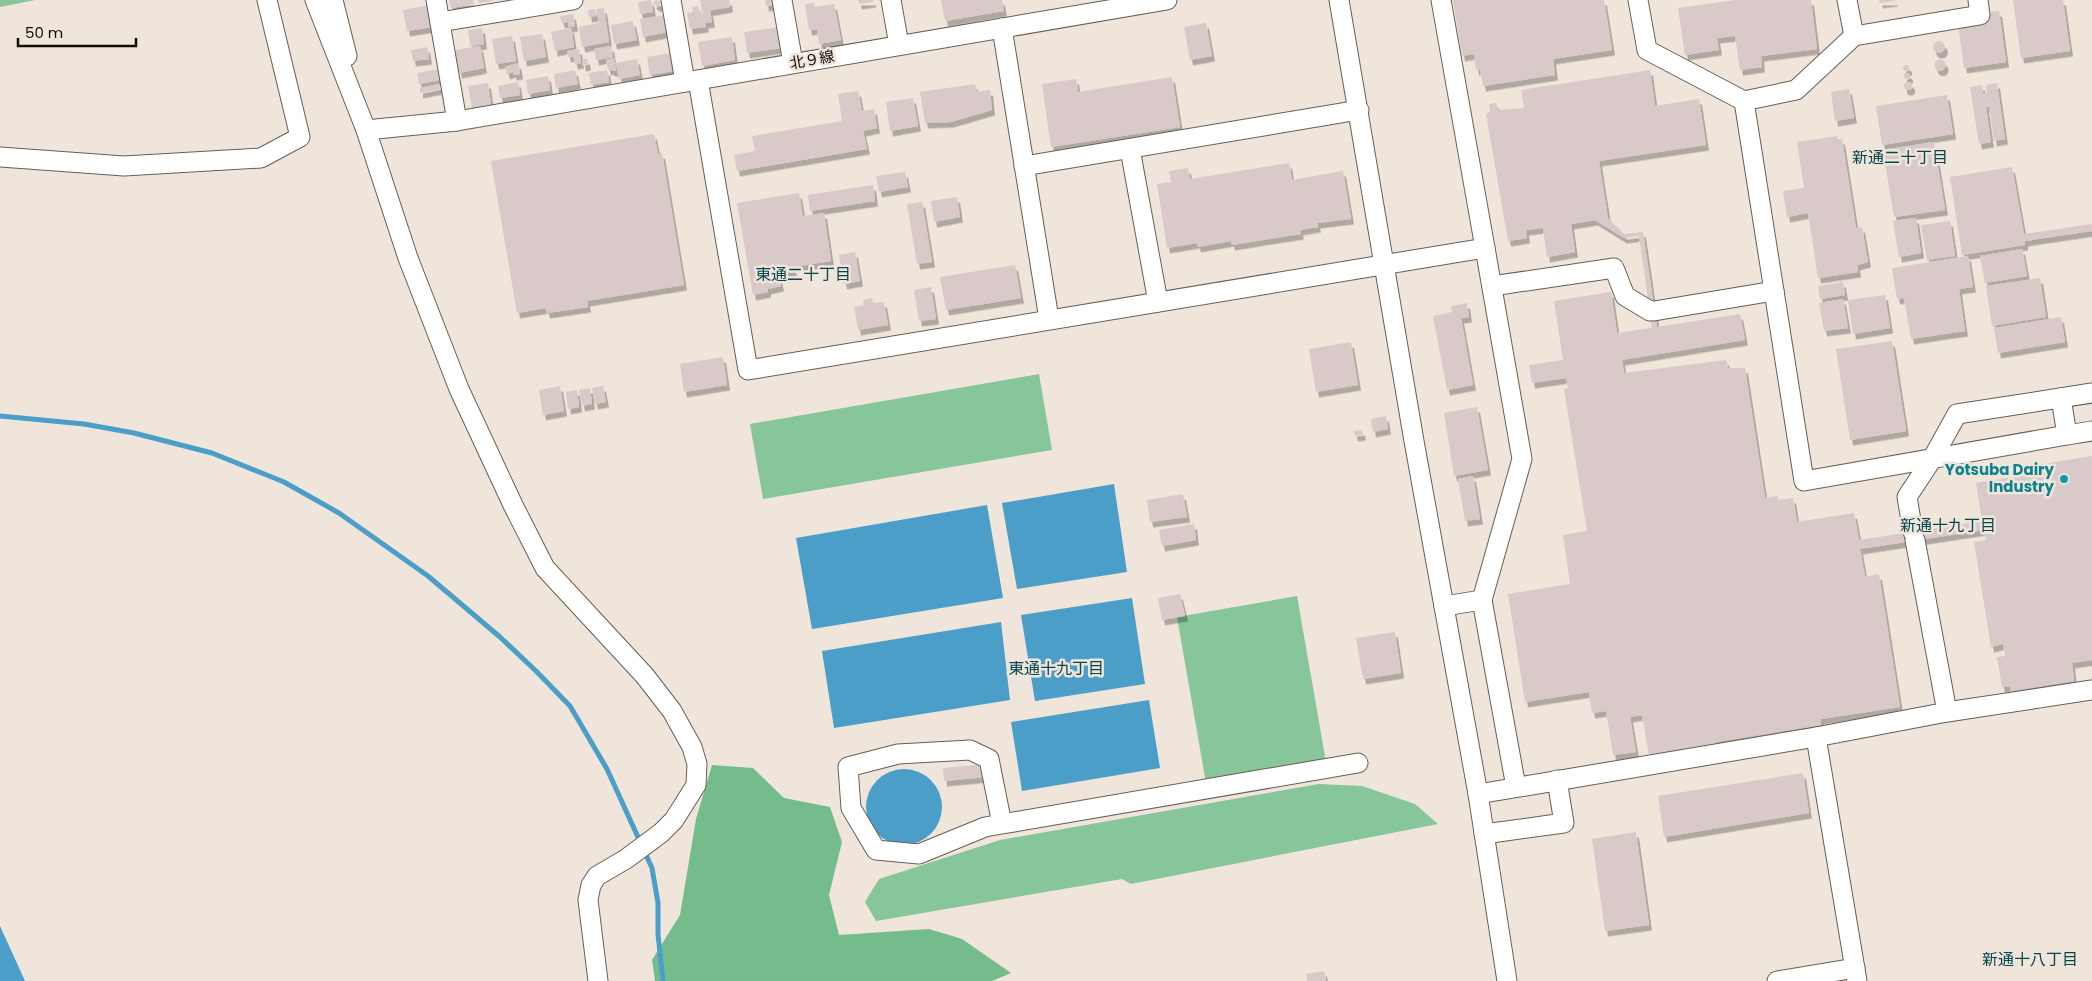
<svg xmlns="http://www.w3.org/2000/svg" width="2092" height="981" viewBox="0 0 2092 981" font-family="Poppins,'Noto Sans JP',sans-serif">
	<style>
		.green { fill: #87c59b }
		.forest { fill: #75bc8c }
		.water { fill: #4b9ec7 }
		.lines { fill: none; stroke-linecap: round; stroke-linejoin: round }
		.stream { stroke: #4b9ec7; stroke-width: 5 }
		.building { fill: #d9c9c8; filter: url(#shadow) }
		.minor-casing { stroke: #675e55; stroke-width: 21 }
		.minor { stroke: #fff; stroke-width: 19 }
		.culture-dot { fill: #0f9aa8; stroke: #efe5da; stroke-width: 2 }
		.labels { text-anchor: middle; stroke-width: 5; stroke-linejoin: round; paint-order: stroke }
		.street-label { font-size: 15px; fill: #0f0c09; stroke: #efe5da }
		.culture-label { font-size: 15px; font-weight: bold; fill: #0d838f; stroke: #efe5da; text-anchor: end }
		.neighbourhood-label { font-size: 16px; fill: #06464f; stroke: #efe5da }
	</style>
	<defs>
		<filter id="shadow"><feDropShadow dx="3" dy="5.5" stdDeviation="0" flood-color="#0004"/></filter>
	</defs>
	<rect width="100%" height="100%" fill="#efe5da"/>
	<g class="green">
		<path d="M0 0H35L0 7Z"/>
		<path d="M1039 374 1052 450 763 499 750 424Z"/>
		<path d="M1297 596 1326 762 1206 783 1177 617Z"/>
		<path d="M1319 784 1362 786 1415 804 1438 824 1131 884 1122 879 876 921 865 902 879 879 1000 840Z"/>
	</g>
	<path class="forest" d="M712 765 753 768 784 798 830 807 842 842 829 895 839 935 929 929 962 939 1011 973 992 981H655L652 960 680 915 696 819Z"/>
	<g class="water">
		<path d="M1114 484 1127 572 1017 589 1002 503Z"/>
		<path d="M987 505 1003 598 812 629 796 538Z"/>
		<path d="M1132 598 1145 684 1035 701 1021 615Z"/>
		<path d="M1001 622 1010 700 834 728 822 651Z"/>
		<path d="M1149 700 1160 768 1022 791 1011 722Z"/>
		<circle cx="904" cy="807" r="38"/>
		<path d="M0 926 25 981H0Z"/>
	</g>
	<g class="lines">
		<path class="stream" d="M0 416 84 424 134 433 212 453 284 482 339 513 428 576 500 637 536 671 570 706 607 769 652 868 658 903V934L663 981"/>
	</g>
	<g class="building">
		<path d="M449 0H473L474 4 451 8Z"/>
		<path d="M478 0H492V1L479 3Z"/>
		<path d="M651 0 653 12 640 14 638 2Z"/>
		<path d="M656 0 661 2 658 7 653 3Z"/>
		<path d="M700 0H729L730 7 702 12Z"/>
		<path d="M765 0H777V4L766 6Z"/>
		<path d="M858 0H873V2L859 4Z"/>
		<path d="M941 0H1002L1004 11 945 21Z"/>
		<path d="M1453 0H1604L1612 50 1553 59 1555 75 1483 86 1480 69 1476 70 1474 54 1462 56Z"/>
		<path d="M1735 0H1811L1817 49 1761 56 1762 67 1740 70 1735 36 1717 38 1719 50 1685 55 1678 8Z"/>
		<path d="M1879 0H1895V1L1880 3Z"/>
		<path d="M2013 0H2063L2070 51 2021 58Z"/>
		<path d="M814 3V7L834 4 841 40 819 44 817 29 809 30 805 4Z"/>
		<path d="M429 5 432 27 407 31 403 10Z"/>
		<path d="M698 6 700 13 710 11 712 22 705 23 706 27 690 29 687 13 693 12 692 7Z"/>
		<path d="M604 8 609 42 582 47 579 27 599 23 596 9Z"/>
		<path d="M595 9 596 16 589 17 588 10Z"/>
		<path d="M1999 11 2006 62 1964 68 1958 23 1964 16Z"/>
		<path d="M573 14 575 26 568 27V22L562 23 560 16Z"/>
		<path d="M665 15 668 32 643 37 640 19Z"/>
		<path d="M633 21 637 40 614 44 611 25Z"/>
		<path d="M1206 23 1212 56 1190 60 1184 27Z"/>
		<path d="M779 27 782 48 747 53 744 32Z"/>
		<path d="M482 28 484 44 470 46 468 30Z"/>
		<path d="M571 28 574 47 555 51 551 32Z"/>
		<path d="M542 34 546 57 524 61 520 37Z"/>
		<path d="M512 36 516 61 496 64 492 39Z"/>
		<path d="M732 37 735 60 702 66 698 42Z"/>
		<circle cx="1939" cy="47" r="6"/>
		<path d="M480 46 484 68 459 73 455 50Z"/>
		<path d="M611 46 613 57 596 60 594 49Z"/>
		<path d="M427 47 429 59 413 61 411 50Z"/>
		<path d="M579 49 581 63 575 64 573 56 568 57 567 51Z"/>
		<path d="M670 53 673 71 650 75 647 57Z"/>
		<path d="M614 58 616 71H612L611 69 608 70 606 60Z"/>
		<path d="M582 59H587L588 65 583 66Z"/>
		<path d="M637 59 640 75 619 79 616 63Z"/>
		<circle cx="1940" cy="65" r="5.5"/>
		<path d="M518 63 520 74 514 75 513 72 507 74 505 67Z"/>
		<circle cx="1906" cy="68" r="3"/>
		<path d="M439 69 441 80 419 84 417 73Z"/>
		<path d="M575 70 578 84 556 88 554 74Z"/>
		<path d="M607 70 609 82 591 85 589 73Z"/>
		<path d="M1650 70 1655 106 1699 99 1706 145 1599 161 1608 218 1624 234 1643 232 1657 327 1740 314 1745 340 1622 360 1624 373 1726 360 1728 368H1745L1765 498 1778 496V500L1793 498 1797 522 1854 513 1859 540 1982 521 1976 483 2012 477 2011 469 2092 456V660L2072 663 2074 681 2011 691 2010 686 2002 687 1997 657 2005 656 2003 644 1991 647 1974 542 1986 540 1984 530 1860 549 1865 577 1879 574 1900 707 1821 719V725L1716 742 1717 750 1650 761 1642 715 1630 717 1636 752 1613 755 1606 711 1592 713 1589 692 1525 702 1508 594 1570 584 1563 535 1587 531 1564 389 1568 388 1566 378 1532 383 1529 365 1563 360 1554 301 1611 292 1617 333 1652 328 1639 236 1624 238 1595 220 1571 224 1575 252 1547 257 1543 228 1526 230 1527 238 1508 241 1486 114 1490 112 1489 104 1496 103 1498 110 1524 108 1521 90Z"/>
		<circle cx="1907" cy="76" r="3"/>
		<path d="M548 76 550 90 528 94 526 80Z"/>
		<path d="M1172 77 1180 127 1051 147 1042 84 1076 79 1078 92Z"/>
		<circle cx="1908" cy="86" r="4"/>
		<path d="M518 82 520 95 500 98 498 86Z"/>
		<path d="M488 83 491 105 472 108 468 86Z"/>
		<path d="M1997 83 2005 139 1994 141 1989 107H1986L1991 142 1979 144 1970 87 1982 85 1983 93H1987L1986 85Z"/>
		<path d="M439 84 440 89 420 93V88Z"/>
		<path d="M975 84 977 92 990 90 992 110 951 122 925 123 920 92Z"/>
		<path d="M1849 89 1854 118 1835 121 1831 92Z"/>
		<path d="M858 91 862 111 874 109 877 128 863 131 867 149 737 171 734 155 755 151 752 136 842 121 838 94Z"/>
		<path d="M1947 95 1953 134 1882 145 1876 106Z"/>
		<path d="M913 98 918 126 890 131 886 102Z"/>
		<path d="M654 134 658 154 662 153 684 285 587 301 588 307 547 313 546 308 517 313 491 161Z"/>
		<path d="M1837 136 1838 139H1842L1856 228 1862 227 1868 262 1857 265 1858 272 1818 278 1808 213 1787 217 1783 191 1804 188 1797 142Z"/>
		<path d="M1934 142 1945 210 1894 217 1883 150Z"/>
		<path d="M1289 163 1292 180 1343 171 1351 219 1317 223 1318 227 1300 230 1301 234 1232 245 1231 241 1198 247 1197 243 1167 248 1157 184 1171 182 1169 171 1188 168 1190 179Z"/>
		<path d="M2012 167 2024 234 2092 224V231L2025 241V245L1962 255 1950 177Z"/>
		<path d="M905 172 908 187 879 192 876 176Z"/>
		<path d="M873 185 875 201 810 211 808 195Z"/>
		<path d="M799 193 803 216 824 213 831 261 793 267 794 271 779 273V269L774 270 775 277H779L781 286 768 289V292L753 295 737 203Z"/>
		<path d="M957 197 960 217 934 222 931 201Z"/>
		<path d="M922 202 932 262 917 264 907 204Z"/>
		<path d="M1916 218 1921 253 1899 257 1893 221Z"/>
		<path d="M1950 221 1955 256 1927 260 1921 225Z"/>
		<path d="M2022 249 2027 276 1985 283 1980 256Z"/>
		<path d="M855 252 860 281 844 284 839 255Z"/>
		<path d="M1968 256 1973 287 1959 289 1965 331 1911 339 1904 298 1897 299 1892 268Z"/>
		<path d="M1015 265 1021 298 946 310 940 277Z"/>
		<path d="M2040 278 2046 317 1992 326 1986 286Z"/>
		<path d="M1843 282 1845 295 1820 299 1818 286Z"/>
		<path d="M931 287 936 319 919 321 914 290Z"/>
		<path d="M1885 295 1890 328 1853 334 1848 300Z"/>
		<path d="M872 298 873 303 884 302 888 325 858 330 854 307 864 305 863 300Z"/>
		<path d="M1843 299 1848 328 1824 331 1819 303Z"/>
		<path d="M1467 303 1469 317 1461 318 1473 385 1447 390 1433 316 1452 312 1451 306Z"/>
		<path d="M2061 317 2065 342 1998 353 1994 328Z"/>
		<path d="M1892 341 1906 431 1850 440 1836 349Z"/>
		<path d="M1351 342 1358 385 1316 392 1309 349Z"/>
		<path d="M723 357 727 385 684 392 680 364Z"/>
		<path d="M560 386 564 411 543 415 539 390Z"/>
		<path d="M603 386 606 402 595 404 592 388Z"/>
		<path d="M590 388 592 404 582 406 579 390Z"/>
		<path d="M577 390 579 407 568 409 566 392Z"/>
		<path d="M1477 407 1488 470 1454 476 1444 413Z"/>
		<path d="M1386 416 1388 429 1373 432 1371 419Z"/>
		<path d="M1362 430 1363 435 1355 436 1354 431Z"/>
		<path d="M1473 476 1480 519 1465 521 1458 479Z"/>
		<path d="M1183 494 1187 517 1150 522 1147 500Z"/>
		<path d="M1194 524 1196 540 1162 546 1159 530Z"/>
		<path d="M1180 594 1185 616 1162 620 1158 598Z"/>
		<path d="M1395 632 1401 673 1363 679 1356 638Z"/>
		<path d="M986 764 987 777 944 781 943 768Z"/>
		<path d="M1803 773 1809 813 1664 837 1658 796Z"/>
		<path d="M1636 832 1649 925 1605 931 1592 839Z"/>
		<path d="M1324 971 1326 981H1307L1306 974Z"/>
	</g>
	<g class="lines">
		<defs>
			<g id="minor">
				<path d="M315 0 366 130 408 258 459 389 513 505 545 568 645 676 672 711 692 747 697 764 696 785 674 820 661 833 626 859 597 876 591 885 588 900 598 981"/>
				<path d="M333 0 347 56"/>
				<path d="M436 0 457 121"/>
				<path d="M671 0 685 82"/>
				<path d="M782 0 793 63"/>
				<path d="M891 0 899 45"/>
				<path d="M1339 0 1414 441 1478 794 1507 981"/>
				<path d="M1441 0 1485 248"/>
				<path d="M1638 0 1647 50 1744 101"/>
				<path d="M1847 0 1854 36"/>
				<path d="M1978 0 1980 15 1854 36 1796 90 1744 101 1804 481 2067 435"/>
				<path d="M440 22 573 0"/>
				<path d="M1002 28 1049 319"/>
				<path d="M698 80 748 370 1485 248 1522 459 1482 600"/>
				<path d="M366 130 457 121 1167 0"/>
				<path d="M1130 149 1158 302"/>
				<path d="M0 157 124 166 261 158 300 137 267 0"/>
				<path d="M1024 166 1359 110"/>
				<path d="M1492 286 1614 268 1625 296 1650 311"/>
				<path d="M1654 311 1774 291"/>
				<path d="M2061 398 2067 435 2092 431"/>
				<path d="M1913 532 1907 497 1932 459 1957 414 2092 393"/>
				<path d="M1444 606 1482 600 1516 787"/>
				<path d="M1947 712 2092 690"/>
				<path d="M1816 737 1857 981"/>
				<path d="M1478 794 1816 737 1947 712 1915 540"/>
				<path d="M1002 824 989 759 970 750 898 754 848 767 851 808 876 850 919 854 985 827 1002 824 1358 763"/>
				<path d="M1484 834 1564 823 1557 780"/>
				<path d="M1777 981 1855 968"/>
			</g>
		</defs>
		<use href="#minor" class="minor-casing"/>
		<use href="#minor" class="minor"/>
	</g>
	<circle class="culture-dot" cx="2064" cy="479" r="5"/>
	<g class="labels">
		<g class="street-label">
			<text transform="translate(812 60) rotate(-10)" y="5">北９線</text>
		</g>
		<g class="culture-label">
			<text x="2054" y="475">Yotsuba Dairy<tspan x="2054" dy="17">Industry</tspan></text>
		</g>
		<g class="neighbourhood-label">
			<text x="1900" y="163">新通二十丁目</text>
			<text x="803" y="280">東通二十丁目</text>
			<text x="1948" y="531">新通十九丁目</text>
			<text x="1056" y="674">東通十九丁目</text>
			<text x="2030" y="965">新通十八丁目</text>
		</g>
	</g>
	<path d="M18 38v8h118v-8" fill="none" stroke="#0f0c09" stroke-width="2.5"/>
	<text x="25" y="38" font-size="15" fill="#0f0c09" stroke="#efe5da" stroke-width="4" paint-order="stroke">50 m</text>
</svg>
